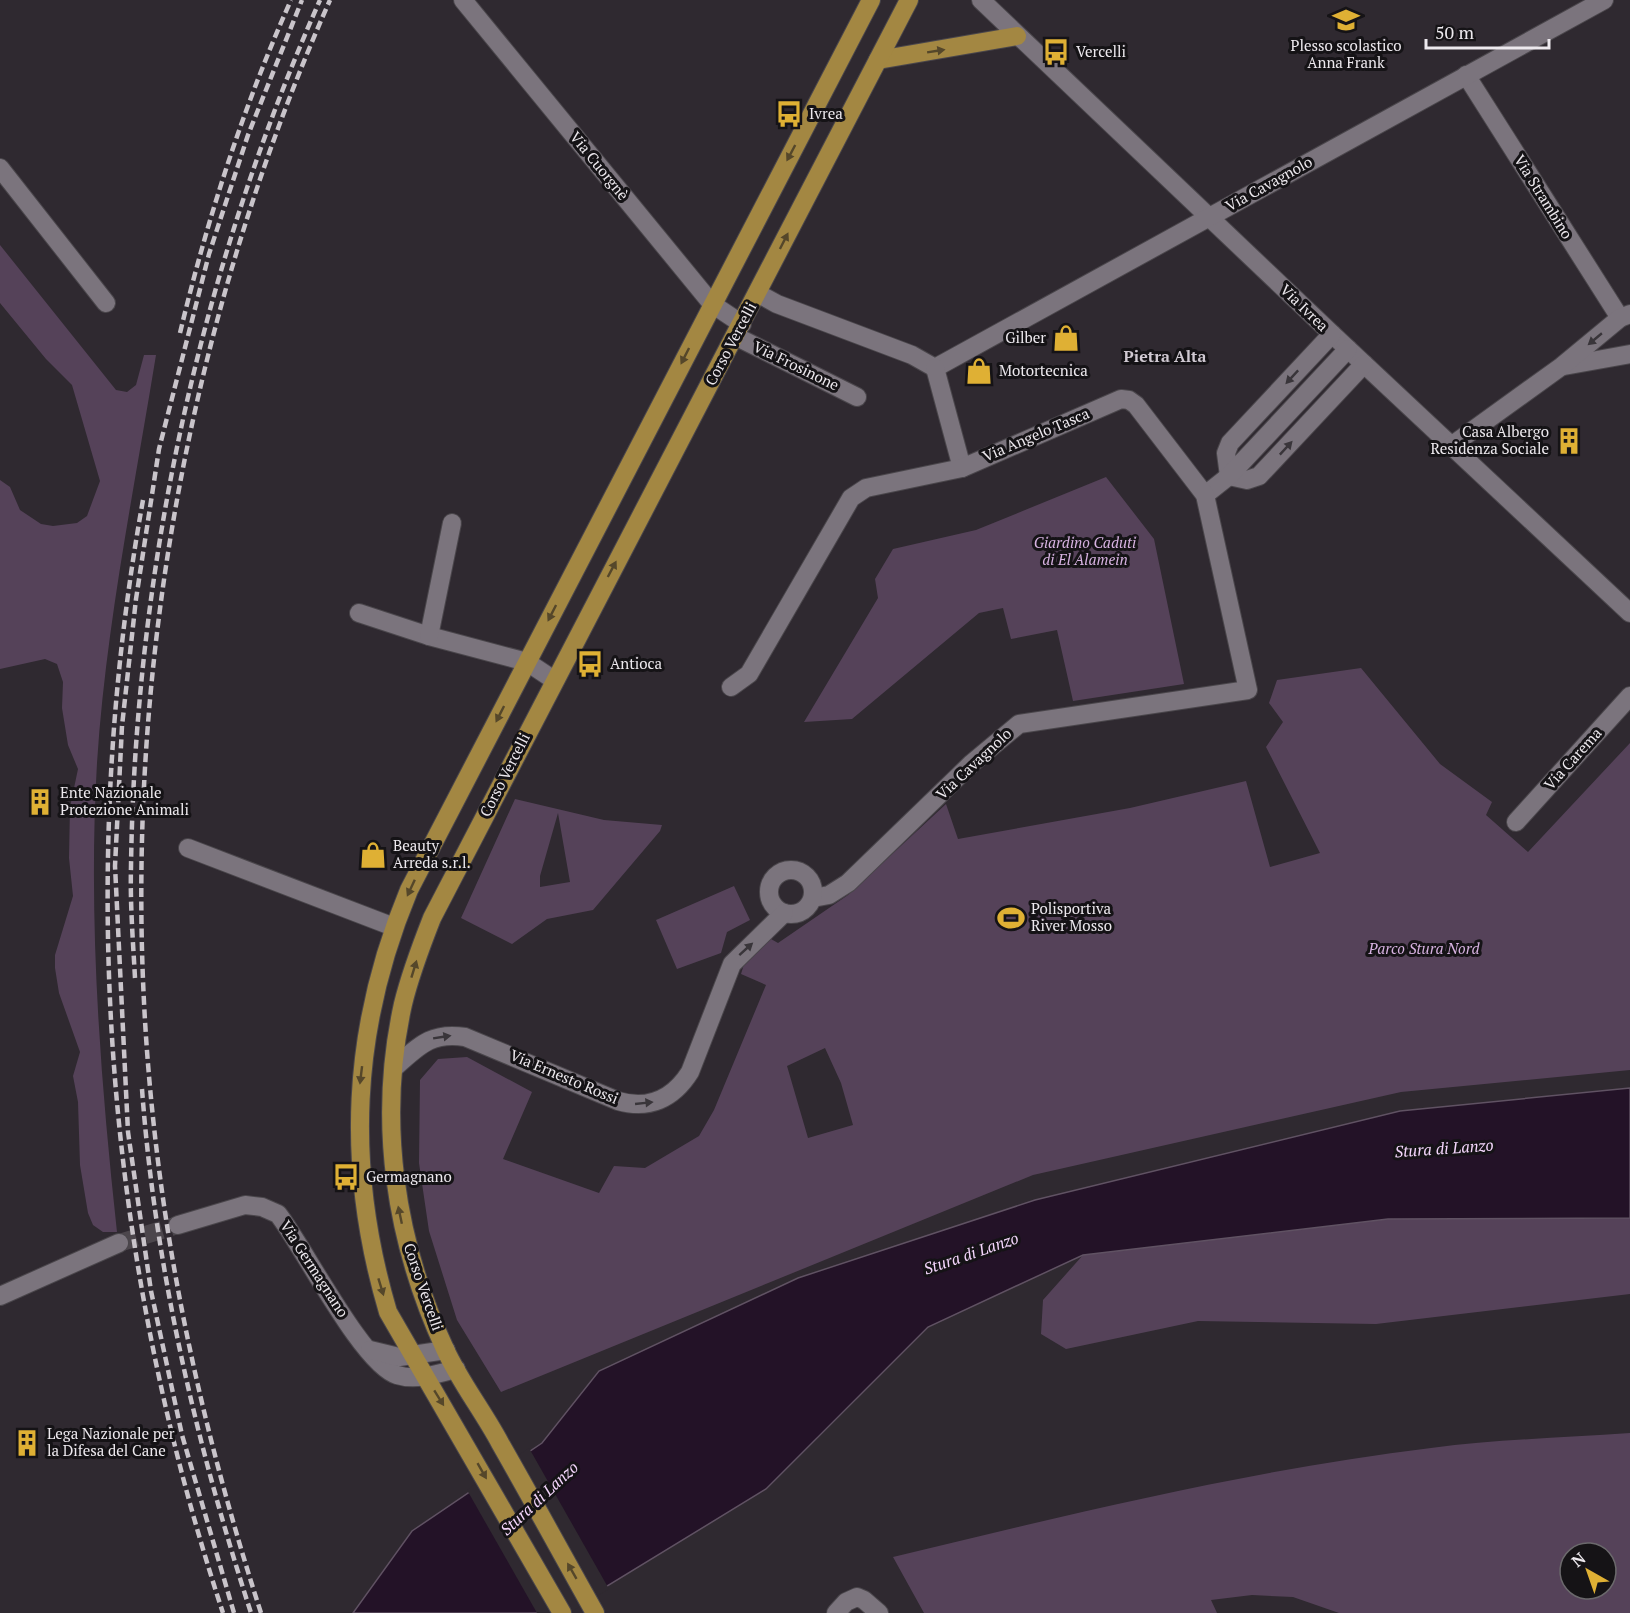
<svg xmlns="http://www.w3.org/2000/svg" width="1630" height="1613" viewBox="0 0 1630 1613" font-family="'PT Serif',serif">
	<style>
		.green { fill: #554259; fill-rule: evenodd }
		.water { fill: #231227; stroke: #605263; stroke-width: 1.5 }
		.pier { fill: #2f2930 }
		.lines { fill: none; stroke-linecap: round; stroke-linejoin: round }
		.minor-tunnel { stroke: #4c464c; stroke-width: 18; stroke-dasharray: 18 9; stroke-linecap: butt }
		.minor-casing { stroke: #4a464b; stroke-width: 20 }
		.major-casing { stroke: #4a464b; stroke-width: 20 }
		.minor { stroke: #7b747d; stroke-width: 18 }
		.major { stroke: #a38742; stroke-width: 18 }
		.rail { stroke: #c9c4ca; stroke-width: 4.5; stroke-dasharray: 9 4.5; stroke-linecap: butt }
		.oneway { fill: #55472a }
		.oneway2 { fill: #39353a }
		.labels { text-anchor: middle; stroke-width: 6; stroke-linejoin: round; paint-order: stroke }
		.poi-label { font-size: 15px; fill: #ede9ee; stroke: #151316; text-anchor: start }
		.street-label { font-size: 15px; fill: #ede9ee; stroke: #151316 }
		.park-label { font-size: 15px; font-style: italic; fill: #d7b2e1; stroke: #151316 }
		.neighbourhood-label { font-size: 16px; font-weight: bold; fill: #d0c9d2; stroke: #151316 }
		.water-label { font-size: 16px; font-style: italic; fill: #f4d6fc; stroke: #151316 }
	</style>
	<rect width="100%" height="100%" fill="#2f2930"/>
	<g class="green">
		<path d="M0 245 116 390 127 392 136 385 144 355H156C134 491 106 625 97 763 88 919 100 1076 117 1232H103L93 1225 88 1213 80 1165 78 1102 73 1076 80 1052 59 993 55 968V955L73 896 69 858 70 807 78 769 68 745 62 708 63 682 57 664 45 659 0 669V480L10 487 20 510 41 524 53 526 77 523 87 516 100 481 72 385 46 359 0 303Z"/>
		<path d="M1106 477 1154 539 1184 684 1073 701 1057 630 1011 639 1003 608 979 613 852 719 804 722 878 598 875 579 893 549 976 530Z"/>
		<path d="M1361 668 1440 764 1492 802 1486 815 1528 852 1630 743V1070L1401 1092 1033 1175 501 1392 457 1320 429 1231 419 1163 420 1080 438 1059 467 1057 532 1092 503 1159 599 1193 614 1166 645 1168 699 1136 714 1110 766 985 741 974 745 961 771 939 778 943 848 895 946 804 958 839 1130 808 1246 781 1270 867 1320 853 1266 747 1283 722 1269 703 1277 680ZM825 1048 841 1083 853 1125 808 1138 787 1066Z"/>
		<path d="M515 799 604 820 662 825 660 831 593 910 547 919 512 944 461 918ZM558 813 570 882 540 887V876Z"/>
		<path d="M734 886 750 920 727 932 721 953 677 969 656 920Z"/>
		<path d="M1630 1218V1294L1376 1324 1198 1321 1066 1349 1041 1334 1043 1300 1083 1255 1388 1219Z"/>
		<path d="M1630 1433V1613H1339L1293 1597 1252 1595 1211 1600 1217 1613H924L893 1557C1071 1514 1250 1470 1431 1448 1497 1439 1564 1438 1630 1433ZM1570 1553H1606V1589H1570Z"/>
	</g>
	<path class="water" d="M1630 1088V1218L1388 1219 1083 1255 928 1327 766 1489 563 1613H353L412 1531 542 1443 599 1371 798 1278 1035 1200 1400 1111Z"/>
	<path class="pier" d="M529 1448 609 1589 569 1613H537L467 1490Z"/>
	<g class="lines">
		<path class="minor-tunnel" d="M119 1243 178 1225"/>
		<defs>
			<g id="minor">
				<path d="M463 0 712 304 742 324"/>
				<path d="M981 0 1332 334 1630 613"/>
				<path d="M1466 75 1620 318"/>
				<path d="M0 168 106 303"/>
				<path d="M757 293 777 304 912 355 935 368 1604 0"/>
				<path d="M1332 334 1230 443 1226 453 1229 476 1247 480 1259 476 1364 364"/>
				<path d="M735 336 857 397"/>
				<path d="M1564 366 1630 354"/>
				<path d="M935 368 962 468"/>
				<path d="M1451 446 1562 366 1620 318 1630 314"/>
				<path d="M1205 495 1229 476 1348 349"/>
				<path d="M359 613 429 636 527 662 554 680"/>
				<path d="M429 636 452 523"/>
				<path d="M731 687 749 674 851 498 866 488 962 468 1121 399 1129 400 1136 405 1205 495 1248 690 1019 724 971 764 848 883 829 895 813 898"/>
				<path d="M1516 822 1630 696"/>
				<path d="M188 848 394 927"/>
				<circle cx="791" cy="892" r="22"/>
				<path d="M394 1068C419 1046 430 1032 465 1037L618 1101C649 1110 673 1099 690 1072L732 964 784 913"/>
				<path d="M178 1225 245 1205 262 1207 278 1214C303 1246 363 1365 397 1375 416 1381 437 1374 456 1369"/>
				<path d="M0 1296 119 1243"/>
				<path d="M370 1350 399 1357 446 1350"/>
				<path d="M836 1613 846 1602 857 1597 864 1600 879 1613"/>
			</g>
			<g id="major">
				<path d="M878 60 1017 36"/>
				<path d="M562 1613 388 1312C345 1167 351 1029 409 890L871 0"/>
				<path d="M595 1613C563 1556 532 1499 500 1443 483 1411 460 1382 445 1349 395 1241 377 1121 403 1004 410 975 421 946 432 918L909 0"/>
			</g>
		</defs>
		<use href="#minor" class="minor-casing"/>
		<use href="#major" class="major-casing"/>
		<use href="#minor" class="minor"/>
		<use href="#major" class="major"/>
		<g class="rail">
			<path d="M180 333C207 220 243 107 291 0"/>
			<path d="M143 500C76 872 105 1254 223 1613"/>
			<path d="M135 978C133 941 130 904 131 867 135 570 200 271 320 0"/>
			<path d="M142 1089C155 1267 196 1443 251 1613"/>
			<path d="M234 1613 182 1435 151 1291 128 1132 115 866 122 726 136 599 159 449 209 254 248 135 302 0"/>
			<path d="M261 1613C210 1455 172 1293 154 1127 112 747 175 350 330 0"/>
		</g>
	</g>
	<defs><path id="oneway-solid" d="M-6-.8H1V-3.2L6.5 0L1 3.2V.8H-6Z" transform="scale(1.5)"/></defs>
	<g class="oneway">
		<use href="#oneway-solid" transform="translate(936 51) rotate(-9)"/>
		<use href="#oneway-solid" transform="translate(791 153) rotate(118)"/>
		<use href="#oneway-solid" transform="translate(784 241) rotate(-63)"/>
		<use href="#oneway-solid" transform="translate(685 356) rotate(117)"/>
		<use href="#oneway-solid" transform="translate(612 569) rotate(-62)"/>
		<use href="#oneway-solid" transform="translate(552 613) rotate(117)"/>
		<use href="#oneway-solid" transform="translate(500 714) rotate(117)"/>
		<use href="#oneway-solid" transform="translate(411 888) rotate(115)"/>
		<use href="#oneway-solid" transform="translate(414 969) rotate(-73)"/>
		<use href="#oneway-solid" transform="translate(361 1075) rotate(97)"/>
		<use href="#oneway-solid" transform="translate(400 1215) rotate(-102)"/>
		<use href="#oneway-solid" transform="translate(381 1287) rotate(73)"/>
		<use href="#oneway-solid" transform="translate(439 1398) rotate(58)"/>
		<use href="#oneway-solid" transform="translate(482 1471) rotate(60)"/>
		<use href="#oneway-solid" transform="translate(572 1571) rotate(-120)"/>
	</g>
	<g class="oneway2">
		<use href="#oneway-solid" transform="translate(1595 339) rotate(140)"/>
		<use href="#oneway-solid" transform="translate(1292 377) rotate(133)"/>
		<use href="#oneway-solid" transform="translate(1286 448) rotate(-47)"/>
		<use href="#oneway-solid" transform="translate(746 949) rotate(-42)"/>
		<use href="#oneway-solid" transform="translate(442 1037) rotate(-9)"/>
		<use href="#oneway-solid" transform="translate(644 1103) rotate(-6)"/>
	</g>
	<defs>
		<symbol id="school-bare" viewBox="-9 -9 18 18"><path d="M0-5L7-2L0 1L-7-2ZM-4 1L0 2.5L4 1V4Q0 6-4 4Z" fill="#dfb034" stroke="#151316" stroke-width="2.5" paint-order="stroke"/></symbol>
		<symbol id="bus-bare" viewBox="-9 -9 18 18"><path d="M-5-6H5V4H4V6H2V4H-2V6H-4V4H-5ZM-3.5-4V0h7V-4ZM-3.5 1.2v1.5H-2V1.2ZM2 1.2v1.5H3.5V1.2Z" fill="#dfb034" stroke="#151316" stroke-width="2.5" paint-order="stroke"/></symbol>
		<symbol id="shop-bare" viewBox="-9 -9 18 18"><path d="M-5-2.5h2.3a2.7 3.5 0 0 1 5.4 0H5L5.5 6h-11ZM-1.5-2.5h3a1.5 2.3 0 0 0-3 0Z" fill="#dfb034" stroke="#151316" stroke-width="2.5" paint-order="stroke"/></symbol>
		<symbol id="building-bare" viewBox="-9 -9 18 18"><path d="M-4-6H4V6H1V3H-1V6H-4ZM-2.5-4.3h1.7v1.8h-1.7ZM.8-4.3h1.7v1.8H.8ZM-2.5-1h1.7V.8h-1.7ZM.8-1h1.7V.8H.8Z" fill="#dfb034" stroke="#151316" stroke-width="2.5" paint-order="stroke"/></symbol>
		<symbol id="stadium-bare" viewBox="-9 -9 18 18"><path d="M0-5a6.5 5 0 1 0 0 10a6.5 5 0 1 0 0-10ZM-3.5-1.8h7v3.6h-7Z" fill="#dfb034" stroke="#151316" stroke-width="2.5" paint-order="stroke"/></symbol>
	</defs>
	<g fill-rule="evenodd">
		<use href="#school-bare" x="1327" y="1" width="38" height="38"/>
		<use href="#bus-bare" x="1037" y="33" width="38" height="38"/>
		<use href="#bus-bare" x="770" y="95" width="38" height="38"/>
		<use href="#shop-bare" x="1047" y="319" width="38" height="38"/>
		<use href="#shop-bare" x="960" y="352" width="38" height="38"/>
		<use href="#building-bare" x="1550" y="422" width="38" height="38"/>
		<use href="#bus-bare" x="571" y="645" width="38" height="38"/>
		<use href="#building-bare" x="21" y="783" width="38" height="38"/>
		<use href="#shop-bare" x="354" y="836" width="38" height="38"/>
		<use href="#stadium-bare" x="992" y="899" width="38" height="38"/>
		<use href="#bus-bare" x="327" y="1158" width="38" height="38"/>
		<use href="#building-bare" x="8" y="1424" width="38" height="38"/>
	</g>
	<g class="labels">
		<g class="poi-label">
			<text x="1346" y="51" text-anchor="middle">Plesso scolastico<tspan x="1346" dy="17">Anna Frank</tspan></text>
			<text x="1076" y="57">Vercelli</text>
			<text x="809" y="119">Ivrea</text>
			<text x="1046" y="343" text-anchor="end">Gilber</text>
			<text x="999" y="376">Motortecnica</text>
			<text x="1549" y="437" text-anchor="end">Casa Albergo<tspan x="1549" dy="17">Residenza Sociale</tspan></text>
			<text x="610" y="669">Antioca</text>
			<text x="60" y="798">Ente Nazionale<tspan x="60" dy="17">Protezione Animali</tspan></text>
			<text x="393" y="851">Beauty<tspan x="393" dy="17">Arreda s.r.l.</tspan></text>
			<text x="1031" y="914">Polisportiva<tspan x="1031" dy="17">River Mosso</tspan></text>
			<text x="366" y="1182">Germagnano</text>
			<text x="47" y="1439">Lega Nazionale per<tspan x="47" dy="17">la Difesa del Cane</tspan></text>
		</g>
		<g class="street-label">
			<text transform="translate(599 166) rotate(51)" y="5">Via Cuorgnè</text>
			<text transform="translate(1269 184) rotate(-29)" y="5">Via Cavagnolo</text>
			<text transform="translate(1543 197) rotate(58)" y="5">Via Strambino</text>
			<text transform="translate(1304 308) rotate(44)" y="5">Via Ivrea</text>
			<text transform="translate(731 344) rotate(-62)" y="5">Corso Vercelli</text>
			<text transform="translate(796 366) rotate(26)" y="5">Via Frosinone</text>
			<text transform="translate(1036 435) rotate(-23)" y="5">Via Angelo Tasca</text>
			<text transform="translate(1573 759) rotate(-48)" y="5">Via Carema</text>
			<text transform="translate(974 764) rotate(-43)" y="5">Via Cavagnolo</text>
			<text transform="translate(505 775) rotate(-63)" y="5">Corso Vercelli</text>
			<text transform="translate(564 1077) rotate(23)" y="5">Via Ernesto Rossi</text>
			<text transform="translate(314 1269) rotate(57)" y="5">Via Germagnano</text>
			<text transform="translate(423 1287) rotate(71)" y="5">Corso Vercelli</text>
		</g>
		<g class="park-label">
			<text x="1085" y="548">Giardino Caduti<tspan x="1085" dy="17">di El Alamein</tspan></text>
			<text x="1424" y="954">Parco Stura Nord</text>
		</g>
		<g class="neighbourhood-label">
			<text x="1165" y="362">Pietra Alta</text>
		</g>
		<g class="water-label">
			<text transform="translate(1444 1148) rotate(-4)" y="6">Stura di Lanzo</text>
			<text transform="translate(971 1253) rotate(-19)" y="6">Stura di Lanzo</text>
			<text transform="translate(539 1498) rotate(-43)" y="6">Stura di Lanzo</text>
		</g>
	</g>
	<g transform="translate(1588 1571) rotate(320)"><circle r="28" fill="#151316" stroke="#6b696c" stroke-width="1.5"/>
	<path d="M0-4.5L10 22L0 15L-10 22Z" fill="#dfb034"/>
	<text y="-9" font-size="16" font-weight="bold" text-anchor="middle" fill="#ede9ee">N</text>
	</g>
	<path d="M1426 39v9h123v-9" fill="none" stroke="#ede9ee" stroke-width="3"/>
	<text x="1435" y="39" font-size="18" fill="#ede9ee" stroke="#151316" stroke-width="4.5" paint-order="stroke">50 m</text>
</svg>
